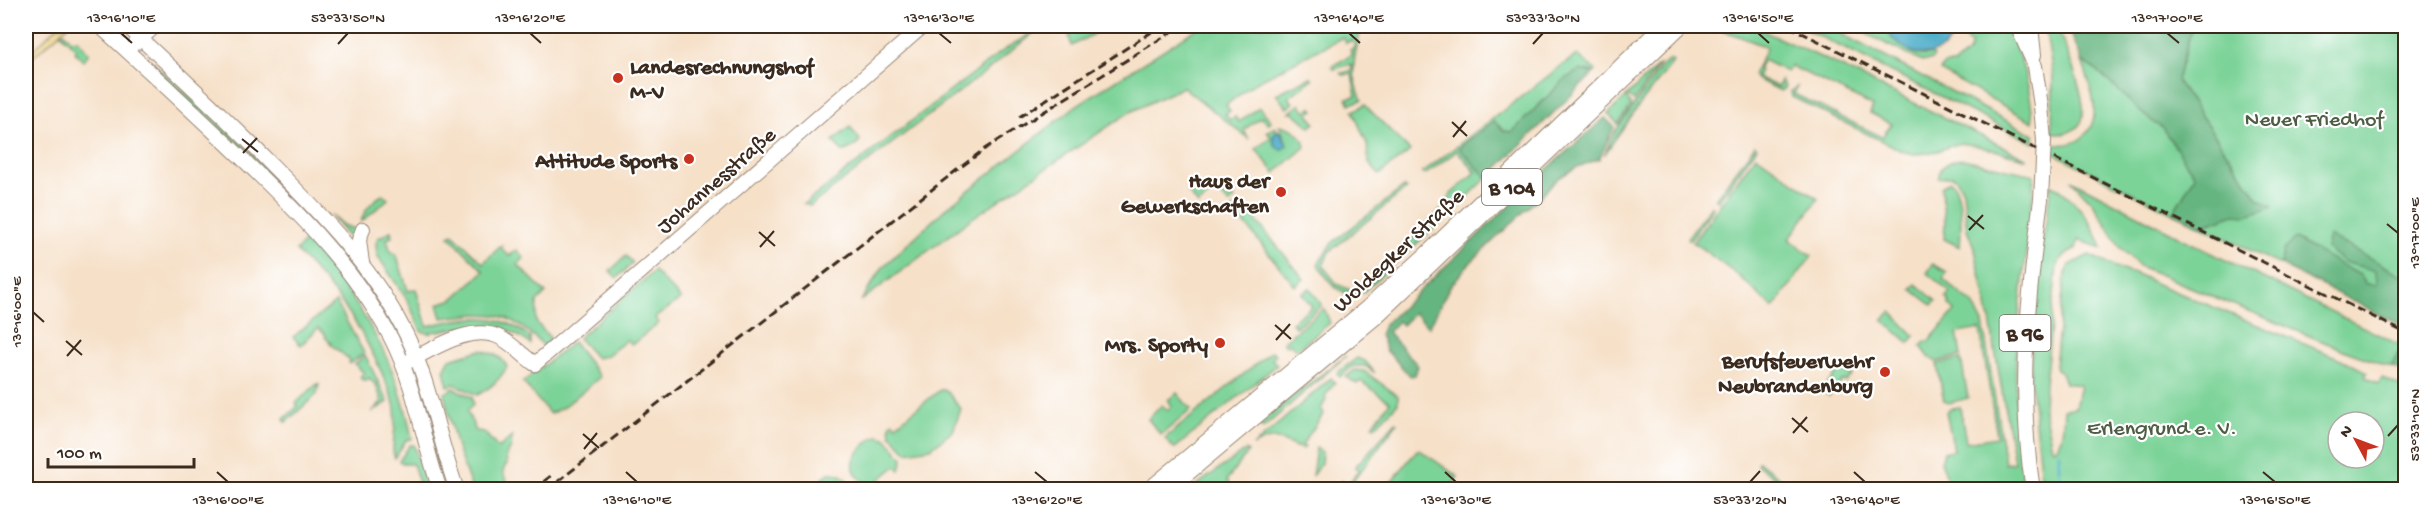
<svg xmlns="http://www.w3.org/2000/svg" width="2431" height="515" viewBox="0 0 2431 515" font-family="'Gochi Hand',sans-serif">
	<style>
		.green { fill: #7cd398; stroke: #5c7e5b; stroke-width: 1.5; fill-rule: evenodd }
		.forest { fill: #65b580; stroke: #50704f; stroke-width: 1.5 }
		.sand { fill: #eeda9e; stroke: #94825e; stroke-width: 1.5 }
		.water { fill: #49acc8; stroke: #426b73; stroke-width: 1.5 }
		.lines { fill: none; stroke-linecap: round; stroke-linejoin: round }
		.stream { stroke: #49acc8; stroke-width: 3 }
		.major-casing { stroke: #988573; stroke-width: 16 }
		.major { stroke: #fff; stroke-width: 14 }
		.rail { stroke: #3b2a1e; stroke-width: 3; stroke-dasharray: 9 4.5; stroke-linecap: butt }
		.major-bridge-casing { stroke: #988573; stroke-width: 16; stroke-linecap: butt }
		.major-bridge { stroke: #fff; stroke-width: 14 }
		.ticks { fill: none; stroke: #3b2a1e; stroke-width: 2 }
		.poi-dot { fill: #c8321e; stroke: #fff; stroke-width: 2 }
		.labels { text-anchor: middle; stroke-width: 4.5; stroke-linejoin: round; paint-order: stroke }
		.shield { fill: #fff; stroke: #766a62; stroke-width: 1.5 }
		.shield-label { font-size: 21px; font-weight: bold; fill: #3b2a1e }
		.poi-label { font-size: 22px; font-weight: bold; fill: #3b2a1e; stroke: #fff; text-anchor: end }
		.park-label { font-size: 22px; fill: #4e5d43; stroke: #fff }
		.street-label { font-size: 22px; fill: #3b2a1e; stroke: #fff }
		.neatline { fill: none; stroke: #3b2a1e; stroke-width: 2 }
		.ticks-label { font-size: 15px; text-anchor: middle; fill: #3b2a1e }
	</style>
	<rect width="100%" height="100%" fill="#fff"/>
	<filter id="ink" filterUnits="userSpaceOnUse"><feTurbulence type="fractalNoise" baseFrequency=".0167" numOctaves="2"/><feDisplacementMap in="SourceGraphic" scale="12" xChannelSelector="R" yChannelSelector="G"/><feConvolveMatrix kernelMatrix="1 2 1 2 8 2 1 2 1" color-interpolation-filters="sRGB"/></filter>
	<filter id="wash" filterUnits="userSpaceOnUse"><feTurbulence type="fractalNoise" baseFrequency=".008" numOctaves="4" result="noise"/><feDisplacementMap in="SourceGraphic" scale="24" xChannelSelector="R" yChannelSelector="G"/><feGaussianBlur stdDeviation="1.35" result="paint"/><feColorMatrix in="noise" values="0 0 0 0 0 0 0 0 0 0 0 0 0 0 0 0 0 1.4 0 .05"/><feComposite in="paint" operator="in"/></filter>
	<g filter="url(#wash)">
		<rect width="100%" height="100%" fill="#f6e0c8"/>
		<g class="green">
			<path d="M1042 26 984 73 810 206 804 204 1001 52Z"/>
			<path d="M1075 26H1107L1072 46 1069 37 1072 33 1071 28Z"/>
			<path d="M1201 26H1400L1360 33C1353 61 1350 73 1362 100L1350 104 1347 98 1356 96 1352 74 1343 75 1341 73 1352 71 1351 64 1334 69 1332 66 1352 55 1350 50 1355 47 1352 40 1346 43 1343 37 1256 82 1226 105 1230 111 1225 114 1230 120 1235 117 1239 122 1259 107 1271 121 1268 124 1261 117 1244 130 1249 139 1183 87 1130 112 971 219 861 301 883 267 945 209 1077 105Z"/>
			<path d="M1712 26H1752L1827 60 2028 159 1974 145 1960 143 1931 153 1913 154 1902 151 1792 97 1791 91 1797 87 1794 94 1882 137 1892 124 1870 113 1873 106 1791 66 1787 72 1763 60 1758 68 1760 70 1757 77 1778 87 1781 80 1785 87 1781 91 1756 79 1753 75 1767 47Z"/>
			<path d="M1799 26H1825L1830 28 2034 135V143Z"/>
			<path d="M1851 26H1884C1892 42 1913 60 1932 54L1934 56 1932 59 1922 62Z"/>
			<path d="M1958 26H2006C2021 55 2031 89 2033 122L1940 71 1944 64H1954L1969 51 1971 44 1955 32Z"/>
			<path d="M2045 26H2057C2064 46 2089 100 2082 120 2079 128 2072 131 2064 134L2052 132 2053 76Z"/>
			<path d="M2192 26H2405V277L2329 237 2376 271 2378 285H2365L2284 249 2280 265 2201 226 2234 214 2247 215 2258 198 2177 81Z"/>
			<path d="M62 31 72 40 77 39 89 53 83 61 75 52 77 50 60 33Z"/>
			<path d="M1578 55 1596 71 1594 73 1588 70 1566 78 1512 132 1504 131 1460 148 1487 178 1454 210 1447 203 1451 194 1476 172 1457 151 1426 174 1422 173 1565 63Z"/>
			<path d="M1671 60 1673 62 1637 108 1604 155 1614 133 1659 70 1668 61Z"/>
			<path d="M2082 61 2099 72 2144 115 2163 129 2195 176 2173 213 2053 153V143C2063 146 2071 145 2080 139 2106 121 2090 85 2082 61Z"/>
			<path d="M1660 64 1634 101 1627 96Z"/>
			<path d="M155 65 242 144 320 219 373 288 371 289 303 209 153 68Z"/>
			<path d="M1311 77 1313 79 1289 97 1293 103 1287 108 1276 94Z"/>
			<path d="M1626 97 1631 106 1618 124 1608 114Z"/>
			<path d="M1300 104 1306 111 1311 107 1314 110 1308 114 1315 123 1310 127 1293 112H1290Z"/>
			<path d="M1365 105 1410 151 1379 175 1369 163 1367 144 1353 111Z"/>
			<path d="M1279 125C1292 127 1303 134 1305 147L1275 173 1256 149 1271 137 1267 132 1275 127 1278 131 1273 138 1276 147 1281 150 1286 141Z"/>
			<path d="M850 127 860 140 857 145 843 152 833 141Z"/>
			<path d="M1755 145 1757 147 1718 201 1715 199Z"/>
			<path d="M1756 155 1818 199 1789 239 1812 256 1773 308 1740 277 1693 242Z"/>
			<path d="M1963 159 2034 175C2031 226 2023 275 2018 325 2014 379 2015 436 2024 489H1941L1948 482 1941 462 1944 452 1954 450 1946 412 1950 408 1960 407 1966 442 1997 437 1980 329 1957 333 1961 356 1936 362 1929 357 1921 346 1926 341 1928 342 1955 311 1949 305V301L1946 297 1950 292 1927 273 1933 264 1947 272 1943 279 1973 304 1983 323 2005 464 2014 462 1990 320 1975 250 1967 229 1963 191 1956 178 1952 176 1939 178C1939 164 1951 160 1963 159Z"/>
			<path d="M2071 180 2193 244 2402 346 2391 367 2351 353 2139 266 2120 247 2093 203Z"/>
			<path d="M1950 181C1964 189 1961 232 1960 247L1944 239 1945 224 1941 187Z"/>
			<path d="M2051 184C2075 197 2093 223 2102 248L2078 240 2076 249 2062 257 2057 265 2045 384 2044 410 2052 448 2055 449C2064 439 2063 422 2064 409L2075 408 2080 385 2065 383 2061 372 2056 370 2055 366 2065 273 2070 265 2089 255 2129 273H2135L2159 285 2341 359 2367 372 2365 377 2378 384 2382 378 2405 388V489H2042L2030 374 2036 294ZM2338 422H2374V458H2338Z"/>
			<path d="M1404 187 1406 189 1329 252 1323 266 1337 284 1350 290 1349 295 1333 286 1320 268 1318 264 1332 243Z"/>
			<path d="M1200 190H1217L1235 199 1229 204 1219 193 1210 195 1198 205 1188 192Z"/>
			<path d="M383 195 388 199 361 222C363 212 373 199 383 195Z"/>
			<path d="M1239 204 1251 214 1304 279 1295 286 1233 209Z"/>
			<path d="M1446 205 1452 212 1363 292 1352 295V291L1359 290Z"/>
			<path d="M1711 206 1713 208 1690 240 1687 238Z"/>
			<path d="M331 215 343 225 357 230 352 242Z"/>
			<path d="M391 231 392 237 387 239 390 250 397 256 408 291 416 289 427 326C464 317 499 310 530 337V344C493 315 472 327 431 332V334L421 331 408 301 377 255 376 243 378 238Z"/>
			<path d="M453 234 483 263 502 245V249L509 256 517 250 524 258 518 265 546 293 537 302 536 322 551 339 544 346C506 308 492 312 442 318L438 304 453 299 484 271 449 236Z"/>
			<path d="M304 242H306C360 299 398 362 412 439L406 440 395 458C389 449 400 419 393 400 380 366 361 328 339 299 326 282 311 267 296 251Z"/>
			<path d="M626 256 633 263 617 278 610 271Z"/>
			<path d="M654 271 681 299 655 318 659 323 634 343 631 344 627 340 606 356 596 358 578 338Z"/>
			<path d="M1916 284 1936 301 1932 305 1911 289Z"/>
			<path d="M1310 288 1322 305 1295 327 1292 322 1312 306 1302 294Z"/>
			<path d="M336 302 364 353 350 364 349 363 350 360 330 344 331 343 325 337 326 335 318 328 301 345 293 337Z"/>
			<path d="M1324 308 1330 323 1296 350 1290 343 1287 346 1283 342Z"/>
			<path d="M1891 312 1915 336 1909 343 1883 320Z"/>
			<path d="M573 342 600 377 565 406 550 414 523 382Z"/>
			<path d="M481 350C492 353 502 356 507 367 499 381 490 388 477 395L454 384 448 386 444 370 450 359Z"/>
			<path d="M1272 351 1276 355 1272 359 1277 365 1174 449 1165 438Z"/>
			<path d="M365 355 388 402 372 412 382 401 376 385 369 378 364 381 360 377 364 373 355 364Z"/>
			<path d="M1346 356 1263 428 1260 426 1272 412Z"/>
			<path d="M1357 358 1365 361 1375 373 1365 366H1353L1340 377 1337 373Z"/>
			<path d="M1961 359 1968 398 1949 403 1944 401 1937 364Z"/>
			<path d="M1842 367 1852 375 1845 382 1843 380 1829 396 1824 391V388Z"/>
			<path d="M1355 370 1364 371 1398 396V403L1375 427 1373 425 1390 402 1360 381 1357 384 1346 377Z"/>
			<path d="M1331 378 1335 382 1325 396 1326 400 1321 409 1324 413 1302 445 1305 447 1303 449C1276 442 1282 431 1253 446Z"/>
			<path d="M317 384H319L317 394 286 422 284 419 298 406 296 403Z"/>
			<path d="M453 388 472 397 473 405 467 411 476 431 484 432 498 448 512 437 511 448 506 456 507 464C501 471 503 474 507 481L503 489H472L457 448 444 394Z"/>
			<path d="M940 390H946L961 409 953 431 931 448 907 452 891 435 890 425 893 422 896 425Z"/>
			<path d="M423 391 452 489H446L434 452 419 392Z"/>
			<path d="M1177 393 1191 410 1161 435 1148 419 1162 405 1167 410 1172 406 1168 400Z"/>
			<path d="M1396 422 1397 423 1347 489H1335L1342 481 1348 484 1359 470 1355 467Z"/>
			<path d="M879 436 887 439 903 458 900 470 896 466 871 486C849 475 848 459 866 444 870 440 872 437 879 436Z"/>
			<path d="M410 445H414L427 489H414L419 483 413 464H405L399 461Z"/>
			<path d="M1316 448 1322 452 1321 463 1312 476Z"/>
			<path d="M1246 450 1248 452 1227 480 1233 489H1192C1209 475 1228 464 1246 450Z"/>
			<path d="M1417 450H1420L1458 477 1449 489H1386Z"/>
			<path d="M1758 462 1761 463 1794 489H1788L1757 464Z"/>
			<path d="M829 473C840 472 849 479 849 489H815L822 481 821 479Z"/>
		</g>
		<g class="forest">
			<path d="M2068 26H2192L2177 81 2258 198 2273 206 2247 215 2234 214 2201 226 2173 213 2195 176 2163 129 2144 115 2099 72 2082 61Z"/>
			<path d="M1580 70 1594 73 1487 178 1459 148 1494 121 1504 131 1512 132 1566 78Z"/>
			<path d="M1605 118 1614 127 1599 159 1575 168 1559 178 1467 266 1449 288 1429 327 1414 313 1402 325 1398 321 1388 332 1418 366 1415 375 1410 376 1386 350 1380 335 1384 325 1558 159Z"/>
			<path d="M2329 236 2405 277V327L2280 265 2284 249 2295 239 2360 275 2366 284 2377 285 2376 271 2344 262 2326 248Z"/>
			<path d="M2402 346 2405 347V371L2391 367Z"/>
		</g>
		<path class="sand" d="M58 26H68L26 63V57Z"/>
		<g class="water">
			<path d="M1884 26H1958C1955 31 1953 38 1949 42 1929 67 1895 49 1884 26Z"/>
			<path d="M1280 131 1287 145 1281 150 1274 144C1272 138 1273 131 1280 131Z"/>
		</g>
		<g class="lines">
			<g class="stream">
				<path d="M2059 453V470"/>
				<path d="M2060 475V485"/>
				<path d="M2038 489 2060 485 2116 490"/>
			</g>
		</g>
	</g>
	<g filter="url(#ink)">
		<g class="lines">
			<defs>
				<g id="major">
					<path d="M100 26C143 65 185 104 227 144 288 202 351 262 391 338 416 387 422 439 440 490"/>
					<path d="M127 26C174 70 222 114 268 161 320 213 373 267 406 334 431 384 438 438 457 490"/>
					<path d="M2017 26 2035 66 2041 106"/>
					<path d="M2031 26 2034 55"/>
					<path d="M136 43 155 26"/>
					<path d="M362 263 359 240 363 229"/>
					<path d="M403 364C431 351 470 322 501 338 514 345 523 356 535 364L923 26"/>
					<path d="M1148 490 1368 307 1424 256 1662 26"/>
					<path d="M1168 490 1376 317 1681 26"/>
					<path d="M2033 490C2017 392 2028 297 2041 199"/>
				</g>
			</defs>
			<use href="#major" class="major-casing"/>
			<use href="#major" class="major"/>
			<g class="rail">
				<path d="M1788 26 2406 333"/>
				<path d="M1019 117 1161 26"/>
				<path d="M533 490 552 475"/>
				<path d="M547 490 957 170 986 148 1181 26"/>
			</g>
			<defs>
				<path id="major-bridge" d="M2041 199 2044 141 2041 106"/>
			</defs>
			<use href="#major-bridge" class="major-bridge-casing"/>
			<use href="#major-bridge" class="major-bridge"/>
		</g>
	</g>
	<path class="ticks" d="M121 33 132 43M530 33 541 43M939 33 951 43M1349 33 1360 43M1758 33 1769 43M2167 33 2179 43M338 44 348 33M1533 44 1543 33M1452 122 1467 136M1453 137 1466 121M242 139 258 152M243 153 257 138M1968 216 1984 229M2387 224 2398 233M1969 230 1983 215M759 232 775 246M760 247 774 231M33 312 44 322M1275 325 1291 339M1276 340 1290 324M66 341 82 355M67 356 81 340M1792 418 1808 432M1793 433 1807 417M583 434 599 448M2388 436 2398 425M584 449 597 433M217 472 228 482M626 472 637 482M1035 472 1047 482M1445 472 1456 482M1854 472 1865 482M2263 472 2275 482M1750 482 1760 471"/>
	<g class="poi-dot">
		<circle cx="618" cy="78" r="6"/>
		<circle cx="689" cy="159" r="6"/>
		<circle cx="1281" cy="192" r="6"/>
		<circle cx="1220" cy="343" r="6"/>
		<circle cx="1885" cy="372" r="6"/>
	</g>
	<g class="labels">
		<g class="shield">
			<rect x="1482" y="169" width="60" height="36" rx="4.5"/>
			<rect x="1999.5" y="315" width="51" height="36" rx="4.5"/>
		</g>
		<g class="shield-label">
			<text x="1512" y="194">B 104</text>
			<text x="2025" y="340">B 96</text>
		</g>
		<g class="poi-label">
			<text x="630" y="73" text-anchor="start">Landesrechnungshof<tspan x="630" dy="25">M-V</tspan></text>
			<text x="677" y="167">Attitude Sports</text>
			<text x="1269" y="187">Haus der<tspan x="1269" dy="25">Gewerkschaften</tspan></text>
			<text x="1208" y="351">Mrs. Sporty</text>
			<text x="1873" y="367">Berufsfeuerwehr<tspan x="1873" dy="25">Neubrandenburg</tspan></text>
		</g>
		<g class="park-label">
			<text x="2314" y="125">Neuer Friedhof</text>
			<text x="2162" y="434">Erlengrund e. V.</text>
		</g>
		<g class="street-label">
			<text transform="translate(715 179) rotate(-41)" y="8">Johannesstraße</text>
			<text transform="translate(1397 249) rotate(-43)" y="8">Woldegker Straße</text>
		</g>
	</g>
	<rect width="2431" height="515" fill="none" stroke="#fff" stroke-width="66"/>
	<g transform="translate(2356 440) rotate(311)"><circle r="28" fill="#ffffff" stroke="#b1aaa5" stroke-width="1.5"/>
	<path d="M0-4.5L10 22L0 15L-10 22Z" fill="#c8321e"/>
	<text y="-9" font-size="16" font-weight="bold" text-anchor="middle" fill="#3b2a1e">N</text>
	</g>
	<path d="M48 458v9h146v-9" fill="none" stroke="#3b2a1e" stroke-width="3"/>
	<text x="57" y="458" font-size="18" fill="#3b2a1e" stroke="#ffffff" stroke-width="4.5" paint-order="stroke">100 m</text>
	<rect x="33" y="33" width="2365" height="449" class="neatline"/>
	<g class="ticks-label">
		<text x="121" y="22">13°16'10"E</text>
		<text x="348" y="22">53°33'50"N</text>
		<text x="530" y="22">13°16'20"E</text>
		<text x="939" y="22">13°16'30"E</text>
		<text x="1349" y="22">13°16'40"E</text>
		<text x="1543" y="22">53°33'30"N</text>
		<text x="1758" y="22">13°16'50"E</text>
		<text x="2167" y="22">13°17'00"E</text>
		<text transform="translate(2414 233) rotate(-90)" y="5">13°17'00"E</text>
		<text transform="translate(16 312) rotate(-90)" y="5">13°16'00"E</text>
		<text transform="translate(2414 425) rotate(-90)" y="5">53°33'10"N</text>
		<text x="228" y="504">13°16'00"E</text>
		<text x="637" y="504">13°16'10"E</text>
		<text x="1047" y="504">13°16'20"E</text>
		<text x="1456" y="504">13°16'30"E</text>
		<text x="1750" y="504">53°33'20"N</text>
		<text x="1865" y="504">13°16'40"E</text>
		<text x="2275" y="504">13°16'50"E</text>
	</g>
</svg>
